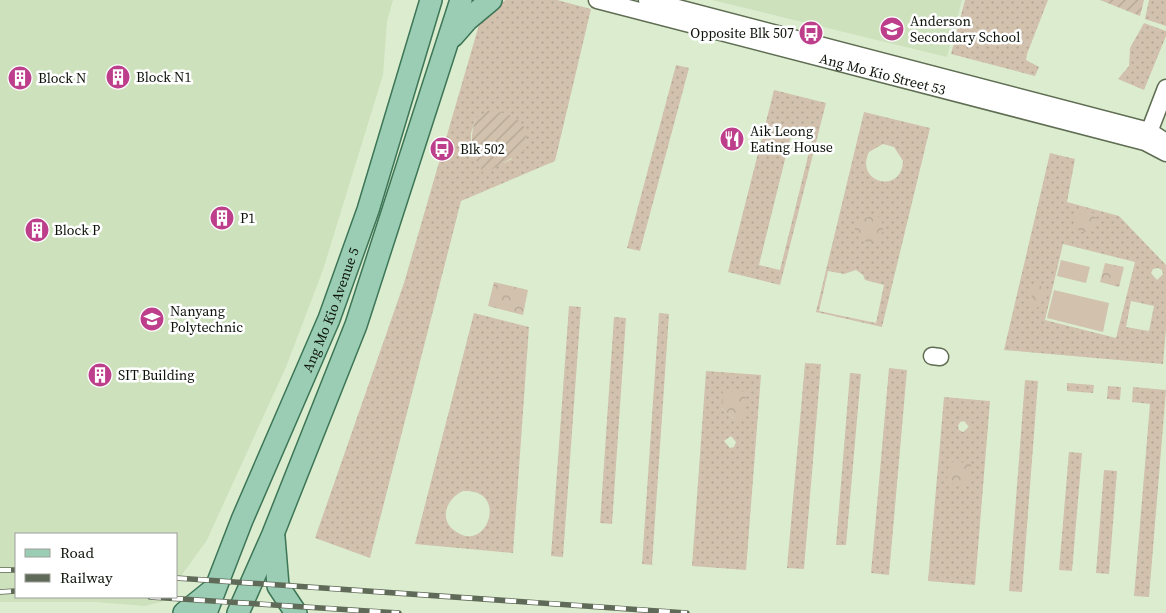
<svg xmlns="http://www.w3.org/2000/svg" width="1166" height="613" viewBox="0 0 1166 613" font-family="'Source Serif 4',serif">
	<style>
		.built { fill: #cde1bd }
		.grass { fill: url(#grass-dots); fill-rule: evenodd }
		.park { fill: url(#park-crowns) }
		.garden { fill: url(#garden-furrows) }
		.pitch { fill: #d1c1ad }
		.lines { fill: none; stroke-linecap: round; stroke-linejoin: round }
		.minor-casing { stroke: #5f6d53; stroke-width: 19 }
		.major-casing { stroke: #3d7557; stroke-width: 24 }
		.minor { stroke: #fff; stroke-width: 16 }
		.major { stroke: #9acdb4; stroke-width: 21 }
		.rail-casing { stroke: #606a58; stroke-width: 5.5 }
		.rail { stroke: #fff; stroke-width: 4; stroke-dasharray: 11; stroke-linecap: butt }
		.labels { text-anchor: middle; stroke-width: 5; stroke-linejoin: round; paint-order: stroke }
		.poi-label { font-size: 14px; fill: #0c1208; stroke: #fff; text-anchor: start }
		.street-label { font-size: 14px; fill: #0c1208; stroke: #fff }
	</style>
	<defs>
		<pattern id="grass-dots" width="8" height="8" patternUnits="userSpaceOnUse" patternTransform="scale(1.25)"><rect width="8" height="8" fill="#d1c1ad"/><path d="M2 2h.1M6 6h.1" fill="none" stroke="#b2a593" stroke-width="1.8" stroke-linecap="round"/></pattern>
		<pattern id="park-crowns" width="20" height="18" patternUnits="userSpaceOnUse" patternTransform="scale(1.25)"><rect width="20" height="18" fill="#d1c1ad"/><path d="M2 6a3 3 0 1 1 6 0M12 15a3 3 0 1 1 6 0" fill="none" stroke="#b2a593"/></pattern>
		<pattern id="garden-furrows" width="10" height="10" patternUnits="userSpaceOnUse" patternTransform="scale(1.25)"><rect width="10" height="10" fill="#d1c1ad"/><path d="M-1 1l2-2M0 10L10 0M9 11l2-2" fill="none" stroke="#b2a593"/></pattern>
	</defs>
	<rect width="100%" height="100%" fill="#dcedcf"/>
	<g class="built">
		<path d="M0 0H393L387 21 383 75 323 270 286 367 207 540 176 583V534H16V597H170L168 600 145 606 95 602H0Z"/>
		<path d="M712 0H962L947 57Z"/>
	</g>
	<g class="grass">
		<path d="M506 0H557L591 9 555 161 461 201 370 558 315 538 404 283 483 11ZM476 118 512 159 499 165 471 145V133Z"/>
		<path d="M965 0H1048L1027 54 1026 60 1039 67 1035 76 951 54Z"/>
		<path d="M1149 0H1166V26L1145 19Z"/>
		<path d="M1144 23 1166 31V36L1144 90 1118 79 1129 66 1130 48Z"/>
		<path d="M676 65 689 68 640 251 627 248Z"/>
		<path d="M774 90 826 103 780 285 728 272ZM791 135 812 140 780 270 759 265Z"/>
		<path d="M864 112 930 128 882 327 816 312ZM883 144 894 147 903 161C902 195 854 183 869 152ZM856 270 863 275 865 280 884 285 876 323 819 311 828 271 844 274Z"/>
		<path d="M1050 153 1075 159 1067 202 1119 216 1166 265V328L1163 364 1004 350ZM1078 213 1096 221 1092 230 1074 221ZM1063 244 1135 262 1116 338 1045 320ZM1158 268 1162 270 1163 274 1157 280 1151 273 1153 269ZM1131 301 1154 306 1149 331 1126 327Z"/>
		<path d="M569 306 581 307 563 557 551 556Z"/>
		<path d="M474 313 529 327 513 553 415 544ZM463 491C510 488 487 555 455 531 438 519 447 498 463 491Z"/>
		<path d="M659 313 669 314 652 564 654 565 642 564Z"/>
		<path d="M614 317 626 318 612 524 600 523Z"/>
		<path d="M805 363 821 364 804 569 787 568Z"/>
		<path d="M889 368 907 370 889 575 871 573Z"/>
		<path d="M706 371 761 375 746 570 692 566ZM745 392 734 419 722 408ZM731 436 736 442 734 447 730 448 724 441Z"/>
		<path d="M850 373 861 374 846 545H836Z"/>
		<path d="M1025 380 1038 381 1022 592 1009 591Z"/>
		<path d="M1067 383 1094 385 1093 393 1067 391Z"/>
		<path d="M1108 386 1121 387 1120 400 1107 399Z"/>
		<path d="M1133 387 1166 390 1149 597 1134 596 1150 404 1132 402Z"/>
		<path d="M944 397 990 401 975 585 928 581ZM964 421 969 427 963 432 959 430 958 426 960 422Z"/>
		<path d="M1069 452 1082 453 1072 571 1059 570Z"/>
		<path d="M1104 470 1117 471 1109 574 1096 573Z"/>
	</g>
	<g class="park">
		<circle cx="1085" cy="221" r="11"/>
		<circle cx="869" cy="228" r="14"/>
		<path d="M1105 263 1124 267 1119 287 1100 282Z"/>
		<path d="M494 282 528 290 523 315 488 306Z"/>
		<path d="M1035 283 1044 288V299L1037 308 1028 306 1032 296 1030 289Z"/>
		<path d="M723 391 746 392 744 415 741 419H734L722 408Z"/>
		<path d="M949 462 971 463 970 485 947 483Z"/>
	</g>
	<g class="garden">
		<path d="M1100 0H1144L1140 16Z"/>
		<path d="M488 111C513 112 534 123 524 151L484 174C472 154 468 141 476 118Z"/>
	</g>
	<g class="pitch">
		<path d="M1061 260 1090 267 1086 283 1057 276Z"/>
		<path d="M1054 290 1109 303 1103 332 1047 318Z"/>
	</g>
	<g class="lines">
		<defs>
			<g id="minor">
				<path id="s1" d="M597 0 1145 142 1166 153"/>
				<path d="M647 0 1149 131 1166 142"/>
				<path d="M1146 140 1166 88"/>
				<path d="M932 356 940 357"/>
			</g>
			<g id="major">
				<path d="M453 36 467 20 491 0"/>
				<path d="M274 537 278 586 296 613"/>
				<path d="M184 613 215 588"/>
				<path id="s2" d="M206 613 242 520 329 319 368 210 431 0"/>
				<path d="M238 613 273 534 356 325 461 0"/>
			</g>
		</defs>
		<use href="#minor" class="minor-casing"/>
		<use href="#major" class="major-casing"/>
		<use href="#minor" class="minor"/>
		<use href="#major" class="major"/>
		<defs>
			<g id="rail">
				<path d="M0 570H16"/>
				<path d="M176 578 687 613"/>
				<path d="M0 592 16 591"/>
				<path d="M150 597 399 613"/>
			</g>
		</defs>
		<use href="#rail" class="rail-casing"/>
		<use href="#rail" class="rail"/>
	</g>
	<defs>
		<symbol id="school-disc" viewBox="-11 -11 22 22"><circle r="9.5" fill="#bd3e8a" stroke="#fff"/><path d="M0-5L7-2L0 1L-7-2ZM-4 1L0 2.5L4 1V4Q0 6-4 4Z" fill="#fff"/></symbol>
		<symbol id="bus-disc" viewBox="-11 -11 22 22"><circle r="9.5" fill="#bd3e8a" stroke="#fff"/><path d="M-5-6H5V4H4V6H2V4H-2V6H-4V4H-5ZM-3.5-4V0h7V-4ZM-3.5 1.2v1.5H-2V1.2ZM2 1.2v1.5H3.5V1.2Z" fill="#fff"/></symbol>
		<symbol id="building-disc" viewBox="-11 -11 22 22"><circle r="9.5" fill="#bd3e8a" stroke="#fff"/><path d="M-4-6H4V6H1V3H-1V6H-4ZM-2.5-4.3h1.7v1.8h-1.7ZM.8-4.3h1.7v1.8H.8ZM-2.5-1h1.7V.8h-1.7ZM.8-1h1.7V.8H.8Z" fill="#fff"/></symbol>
		<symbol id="restaurant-disc" viewBox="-11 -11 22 22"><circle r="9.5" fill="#bd3e8a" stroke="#fff"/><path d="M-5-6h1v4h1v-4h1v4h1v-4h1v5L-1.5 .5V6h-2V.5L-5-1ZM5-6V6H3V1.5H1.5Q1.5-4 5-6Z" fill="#fff"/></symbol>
		<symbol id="university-disc" viewBox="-11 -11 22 22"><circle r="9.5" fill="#bd3e8a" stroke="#fff"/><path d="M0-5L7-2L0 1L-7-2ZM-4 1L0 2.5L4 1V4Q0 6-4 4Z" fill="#fff"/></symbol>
	</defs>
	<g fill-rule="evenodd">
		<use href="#school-disc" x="878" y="15" width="28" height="28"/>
		<use href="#bus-disc" x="797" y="19" width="28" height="28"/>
		<use href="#building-disc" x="104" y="63" width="28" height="28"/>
		<use href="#building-disc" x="6" y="64" width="28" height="28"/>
		<use href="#restaurant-disc" x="718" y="125" width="28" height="28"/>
		<use href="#bus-disc" x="428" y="135" width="28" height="28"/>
		<use href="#building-disc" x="208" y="204" width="28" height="28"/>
		<use href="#building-disc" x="23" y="216" width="28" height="28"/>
		<use href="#university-disc" x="138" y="305" width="28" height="28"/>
		<use href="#building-disc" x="86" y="361" width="28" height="28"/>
	</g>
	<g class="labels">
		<g class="poi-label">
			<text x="910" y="26">Anderson<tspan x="910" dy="16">Secondary School</tspan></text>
			<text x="794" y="38" text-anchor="end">Opposite Blk 507</text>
			<text x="136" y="82">Block N1</text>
			<text x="38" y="83">Block N</text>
			<text x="750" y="136">Aik Leong<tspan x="750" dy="16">Eating House</tspan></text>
			<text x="460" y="154">Blk 502</text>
			<text x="240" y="223">P1</text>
			<text x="54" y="235">Block P</text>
			<text x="170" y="316">Nanyang<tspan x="170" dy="16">Polytechnic</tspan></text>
			<text x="118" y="380">SIT Building</text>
		</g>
		<g class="street-label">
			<text dy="5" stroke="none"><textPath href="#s1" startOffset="295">Ang Mo Kio Street 53</textPath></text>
			<text dy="5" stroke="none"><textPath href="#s2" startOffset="328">Ang Mo Kio Avenue 5</textPath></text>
		</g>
	</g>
	<rect x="15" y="533" width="162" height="65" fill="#ffffff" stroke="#9ea09c"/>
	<rect x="25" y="549" width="25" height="8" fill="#9acdb4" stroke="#9ea09c"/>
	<text x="60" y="558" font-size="15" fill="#0c1208">Road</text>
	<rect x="25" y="574" width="25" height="8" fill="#606a58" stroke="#9ea09c"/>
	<text x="60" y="583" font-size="15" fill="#0c1208">Railway</text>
</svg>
